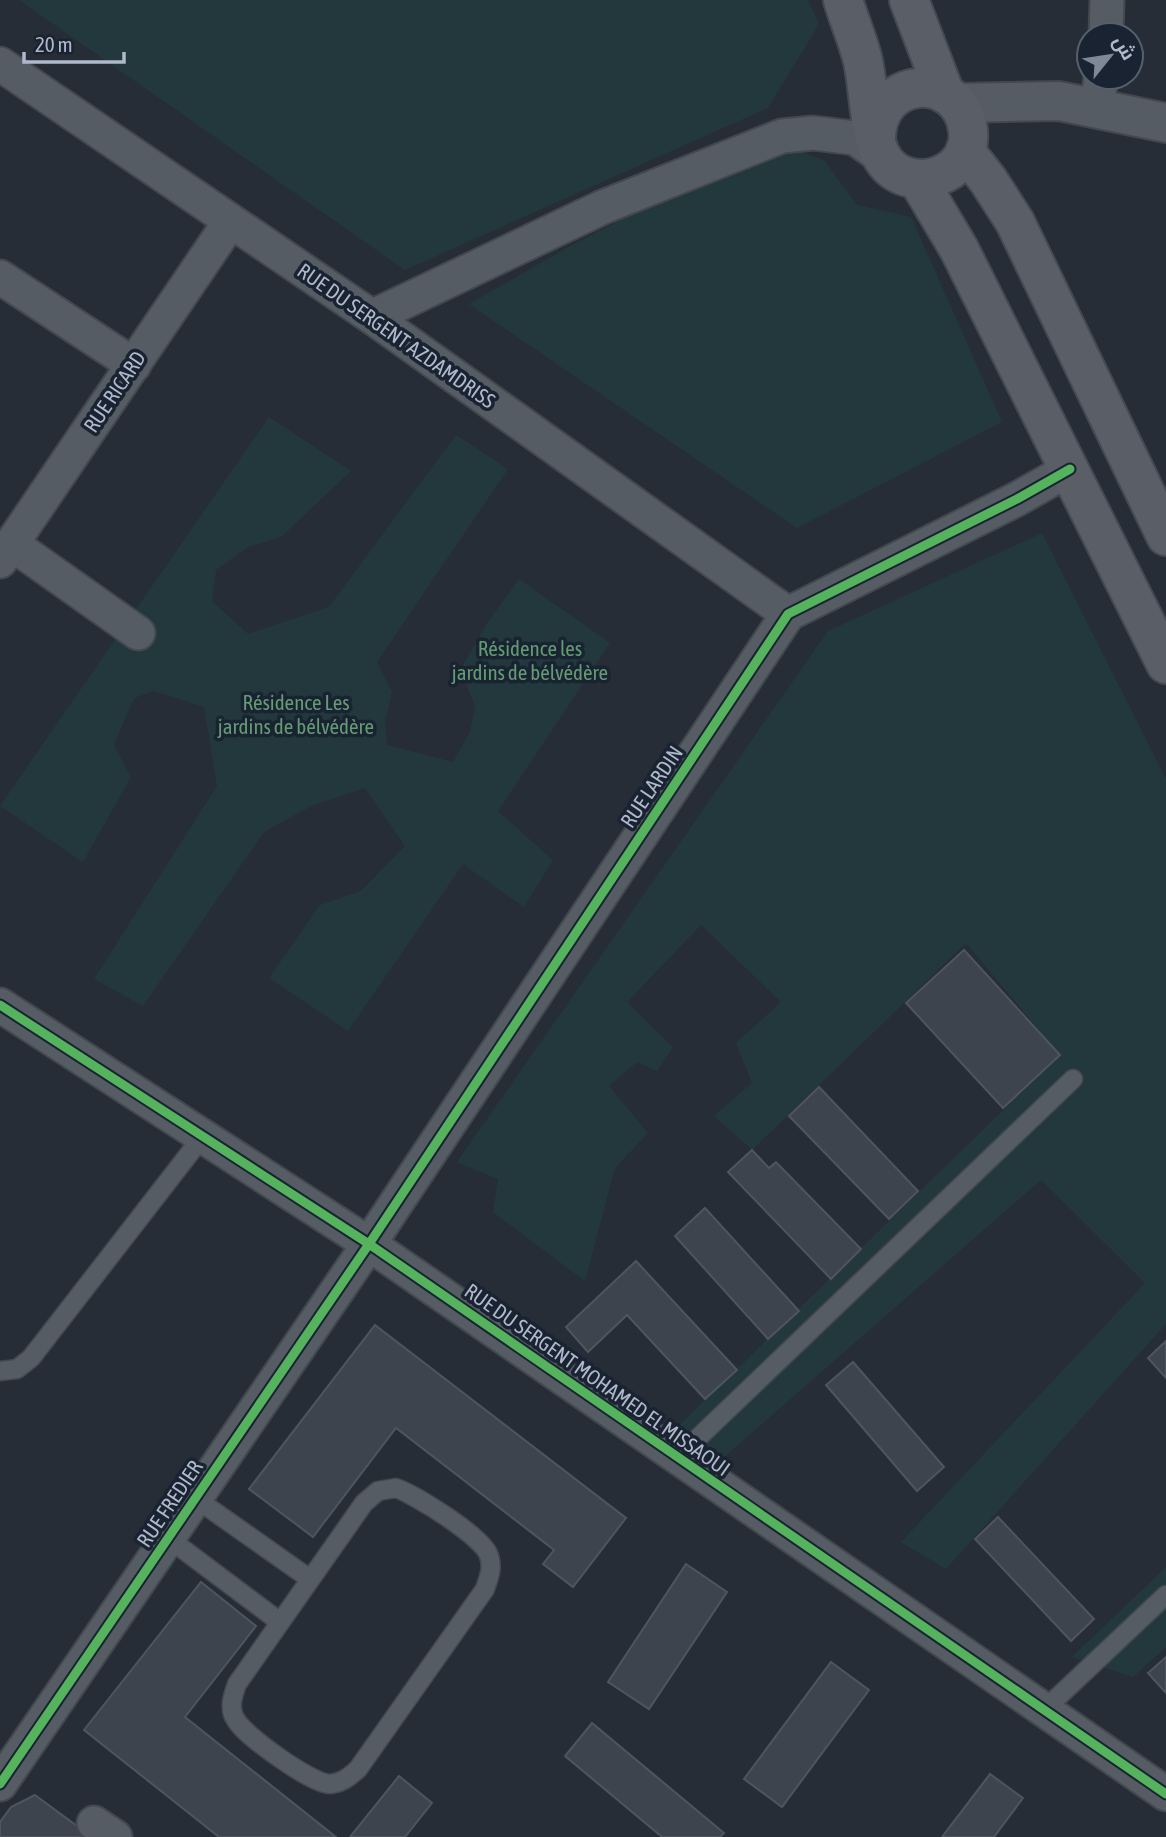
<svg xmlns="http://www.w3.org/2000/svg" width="1166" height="1837" viewBox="0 0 1166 1837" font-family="'Asap Condensed',Cairo,sans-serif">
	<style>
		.green { fill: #23383d }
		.building { fill: #3e444d; stroke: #4e555f; stroke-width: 2 }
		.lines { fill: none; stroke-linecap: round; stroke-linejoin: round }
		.service-casing { stroke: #43484f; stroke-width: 21 }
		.minor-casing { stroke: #43484f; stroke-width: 37 }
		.tertiary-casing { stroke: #43484f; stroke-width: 42 }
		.primary-casing { stroke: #434a53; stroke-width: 42 }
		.service { stroke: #565c64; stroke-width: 18 }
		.minor { stroke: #565c64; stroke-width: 33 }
		.tertiary { stroke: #565c64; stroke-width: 38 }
		.primary { stroke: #595e67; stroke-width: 38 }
		.cycleway-casing { stroke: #192332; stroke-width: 13 }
		.cycleway { stroke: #56b35d; stroke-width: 9 }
		.labels { text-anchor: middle; stroke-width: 7; stroke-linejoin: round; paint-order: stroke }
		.street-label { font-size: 21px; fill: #afb9c9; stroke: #192332 }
		.park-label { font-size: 21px; fill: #649c72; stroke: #192332 }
	</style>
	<rect width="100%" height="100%" fill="#262d37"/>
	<g class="green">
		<path d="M19 0H808L819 24 768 108 405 270Z"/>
		<path d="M769 141 824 160 857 205 911 217 1002 422 797 528 469 304 565 249Z"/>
		<path d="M269 417 351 471 281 537 248 547 216 570 212 601 248 634 329 607 456 435 508 469 377 662 392 692 385 723 387 745 453 762 470 732 475 706 460 670 488 622 519 579 610 643 498 811 553 860 524 907 463 864 348 1031 269 978 320 905 361 891 405 846 365 788 311 806 264 832 143 1006 94 979 217 786 204 707 154 691 134 698 114 745 131 777 83 862 0 806Z"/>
		<path d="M1042 533 1166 779V1324L946 1569 901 1542 1145 1283 1041 1180 714 1466 670 1434 1060 1055 966 943 752 1150 714 1116 752 1083 736 1043 781 1002 701 925 627 1002 673 1047 657 1071 637 1062 609 1086 648 1133 615 1168 585 1281 493 1212 498 1179 457 1162 828 631Z"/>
		<path d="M1166 1567V1647L1133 1677 1072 1657Z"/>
	</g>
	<g class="building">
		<path d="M964 950 1060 1055 1003 1108 906 1003Z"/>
		<path d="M819 1087 918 1191 889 1219 789 1116Z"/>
		<path d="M752 1150 769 1168 776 1162 861 1249 831 1279 728 1172Z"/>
		<path d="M705 1208 799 1311 768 1339 675 1236Z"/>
		<path d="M636 1261 737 1370 705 1399 627 1315 588 1352 566 1327Z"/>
		<path d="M375 1325 626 1518 573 1587 543 1564 554 1550 396 1428 313 1537 249 1489Z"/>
		<path d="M1166 1341V1378L1148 1358Z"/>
		<path d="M853 1362 944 1467 917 1491 826 1385Z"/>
		<path d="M998 1517 1094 1619 1071 1641 975 1539Z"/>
		<path d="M686 1564 727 1592 649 1709 608 1682Z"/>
		<path d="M201 1582 256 1626 185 1717 336 1837H219L84 1730Z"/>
		<path d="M1166 1657V1693L1148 1673Z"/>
		<path d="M831 1662 869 1690 782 1807 744 1779Z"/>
		<path d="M592 1723 724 1833 720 1837H662L565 1756Z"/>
		<path d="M990 1774 1023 1798 994 1837H942Z"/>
		<path d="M399 1776 432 1803 405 1837H350Z"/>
		<path d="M35 1795 92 1837H0V1822L11 1807Z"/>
	</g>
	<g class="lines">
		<defs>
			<g id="service">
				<path d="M0 1371 17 1369 31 1358 203 1136"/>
				<path d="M678 1457 1073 1079"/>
				<path d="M396 1488C415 1495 484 1537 489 1556 493 1568 489 1577 485 1589L358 1769C349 1777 342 1783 330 1784 312 1784 245 1736 236 1720 228 1709 233 1695 237 1684L364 1503 378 1491Z"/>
				<path d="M195 1498 310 1579"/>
				<path d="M168 1538 280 1622"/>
				<path d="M1044 1710 1166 1595"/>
			</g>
			<g id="minor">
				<path d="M1106 35 1107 0"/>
				<path d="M0 64 372 317 788 614"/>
				<path d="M1097 108 1101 77"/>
				<path d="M0 277 134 365"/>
				<path d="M372 317 603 207 782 136 813 133 855 138 882 157"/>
				<path d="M12 544 138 633"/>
				<path d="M0 561 230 222"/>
				<path d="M0 1005 369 1244 1166 1794"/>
				<path d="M0 1784 369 1244 788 614 1017 499 1070 469"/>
				<path d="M94 1823 115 1837"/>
			</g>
			<path id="tertiary" d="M957 103 1059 101 1166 123"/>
			<g id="primary">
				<path d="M843 0C849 20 858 40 863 61 869 88 869 136 883 159 908 197 974 177 968 130 960 70 874 74 876 142"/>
				<path d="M909 0 945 94"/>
				<path d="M965 151 988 180 1015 222 1166 536"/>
				<path d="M918 180 959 249 1166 664"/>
			</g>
		</defs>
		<use href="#service" class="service-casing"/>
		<use href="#minor" class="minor-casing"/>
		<use href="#tertiary" class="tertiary-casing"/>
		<use href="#primary" class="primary-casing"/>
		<use href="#service" class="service"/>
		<use href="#minor" class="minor"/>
		<use href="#tertiary" class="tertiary"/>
		<use href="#primary" class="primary"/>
		<defs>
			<g id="cycleway">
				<path d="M0 1005 369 1244 1166 1794"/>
				<path d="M0 1784 369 1244 788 614 1017 499 1070 469"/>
			</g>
		</defs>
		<use href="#cycleway" class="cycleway-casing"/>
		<use href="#cycleway" class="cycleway"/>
	</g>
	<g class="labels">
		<g class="street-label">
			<text transform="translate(396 336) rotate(35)" y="7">RUE DU SERGENT AZDAMDRISS</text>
			<text transform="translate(115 392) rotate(-56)" y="7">RUE RICARD</text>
			<text transform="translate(652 787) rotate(-56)" y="7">RUE LARDIN</text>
			<text transform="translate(597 1380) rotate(35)" y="7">RUE DU SERGENT MOHAMED EL MISSAOUI</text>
			<text transform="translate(170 1504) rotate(-56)" y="7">RUE FREDIER</text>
		</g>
		<g class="park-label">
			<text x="530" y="656">Résidence les<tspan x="530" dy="24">jardins de bélvédère</tspan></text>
			<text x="296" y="710">Résidence Les<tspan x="296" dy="24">jardins de bélvédère</tspan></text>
		</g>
	</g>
	<g transform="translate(1110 56) rotate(60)"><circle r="33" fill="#192332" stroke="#555f6e" stroke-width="2"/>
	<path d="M0-5L12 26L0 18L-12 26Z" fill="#7f8896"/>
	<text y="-10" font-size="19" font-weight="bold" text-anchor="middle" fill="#afb9c9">ش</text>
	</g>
	<path d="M24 52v10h100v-10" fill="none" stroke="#afb9c9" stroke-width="3.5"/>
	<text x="35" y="52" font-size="21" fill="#afb9c9" stroke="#192332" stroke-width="5" paint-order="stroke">20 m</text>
</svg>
